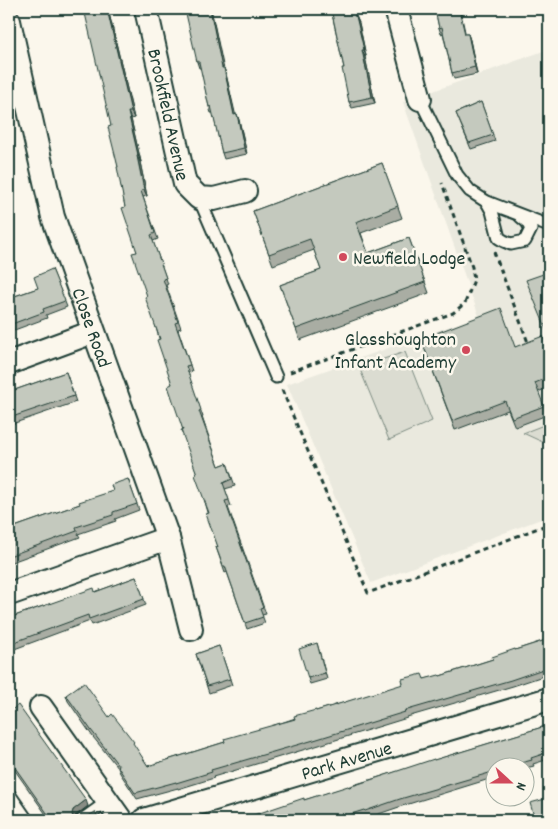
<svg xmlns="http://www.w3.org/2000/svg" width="558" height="829" viewBox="0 0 558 829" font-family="Dekko,sans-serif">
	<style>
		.built { fill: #eae9de }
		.pitch { fill: #dbdcd1; stroke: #7d8c82 }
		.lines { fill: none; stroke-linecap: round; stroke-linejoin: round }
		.service-casing { stroke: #1f3d34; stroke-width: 15 }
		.minor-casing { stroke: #1f3d34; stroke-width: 26 }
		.path { stroke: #1f3d34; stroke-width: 3; stroke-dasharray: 5 4; stroke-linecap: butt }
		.service { stroke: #fbf7ec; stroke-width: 11 }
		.minor { stroke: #fbf7ec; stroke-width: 22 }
		.wall { fill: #a9ada3; stroke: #1f3d34 }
		.shaded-wall { fill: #898d85; stroke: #1f3d34 }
		.building { fill: #c4c9be; stroke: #1f3d34 }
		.poi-dot { fill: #d1495b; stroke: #fbf7ec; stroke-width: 2 }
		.labels { text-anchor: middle; stroke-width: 5; stroke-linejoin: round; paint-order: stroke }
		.street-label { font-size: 20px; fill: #1f3d34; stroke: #fbf7ec }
		.poi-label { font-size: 20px; fill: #1f3d34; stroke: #fbf7ec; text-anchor: start }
	</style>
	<rect width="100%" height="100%" fill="#fbf7ec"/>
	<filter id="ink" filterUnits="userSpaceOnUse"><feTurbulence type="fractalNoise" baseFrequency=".02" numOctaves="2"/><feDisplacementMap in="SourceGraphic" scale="10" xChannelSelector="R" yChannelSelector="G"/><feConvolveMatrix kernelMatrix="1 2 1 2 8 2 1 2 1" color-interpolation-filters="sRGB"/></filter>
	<g filter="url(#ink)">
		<path class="built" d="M549 49V516L371 583 287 384 479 316 403 102Z"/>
		<g class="pitch">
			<path d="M405 352 432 421 389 440 359 367Z"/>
			<path d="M549 423V445L523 433Z"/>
		</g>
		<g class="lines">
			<defs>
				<g id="service">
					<path d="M420 99 457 175 470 191 487 202 549 226"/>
					<path d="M199 198 276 377"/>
					<path d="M487 202 492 211 499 238 504 241 511 244 525 241 531 229 527 222 521 217"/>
					<path d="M9 794 27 820"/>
					<path d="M82 820 107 802"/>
				</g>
				<g id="minor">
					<path id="s1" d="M146 9 185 184 199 198 214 199 245 191"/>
					<path d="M396 9 420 99"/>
					<path id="s2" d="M9 21 53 217 168 538 191 629"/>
					<path d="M9 363 93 332"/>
					<path d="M9 594 168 538"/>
					<path d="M41 707 121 820"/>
					<path id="s3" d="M144 820 549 699"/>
				</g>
			</defs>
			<use href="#service" class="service-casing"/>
			<use href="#minor" class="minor-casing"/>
			<g class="path">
				<path d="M494 252 529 345"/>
				<path d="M290 372 453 313 465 303 474 280 472 267 442 183"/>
				<path d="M282 390 368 593 549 524"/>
			</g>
			<use href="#service" class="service"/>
			<use href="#minor" class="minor"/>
		</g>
		<g class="wall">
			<path d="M108 9 134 118 131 119 141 162H140L147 196 143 197 158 239 153 241 168 284 166 285 181 328 178 329 192 371 188 373 203 417H202L219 466 227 463 235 486 225 489 231 506 228 507 266 614 262 615 265 623 247 629 227 572 225 573 216 547H218L197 474 183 430 172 384 147 296 137 252 125 207 111 126Z"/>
			<path d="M211 9 223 68H224L226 74 235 115 237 114 239 120 247 154 224 159 222 153 213 113H211L209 107 201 68H199L197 62Z"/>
			<path d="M329 9H354L356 17V16L359 23 366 56 365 57 375 103 352 108 349 102 344 68 332 14 331 15Z"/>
			<path d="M435 9 466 34H468L470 40 477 74 454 79 452 73 443 33 441 34 439 28Z"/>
			<path d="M481 102 495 141 471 149 456 113Z"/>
			<path d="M382 163 402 218 361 233 368 253 409 238 429 293 300 340 280 285 321 270 314 250 273 265 253 211Z"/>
			<path d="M52 269 67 307 46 315 47 318 9 332V298L38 288Z"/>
			<path d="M421 339 515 347 549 352V387L538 392 547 415 515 427 508 410 455 430Z"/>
			<path d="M66 372 76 402 9 425V392Z"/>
			<path d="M128 479 139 510 115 519 116 521 78 534 80 537 9 563V529L80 504 113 491Z"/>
			<path d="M136 577 146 605 92 625 90 621 9 651V618L46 605 95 592Z"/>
			<path d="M549 639V674L513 686 407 717V718L316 746 213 777 214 778 178 789V788L137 799 120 773 118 768 93 737 68 701 66 695 109 717 136 749 148 766 225 742 316 711 424 679 440 676 493 659 515 650Z"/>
			<path d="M317 643 327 679 310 684 308 678Z"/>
			<path d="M219 646 232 685 209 693 196 654Z"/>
			<path d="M9 712 88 806 75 816V819L76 820H50L9 762Z"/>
			<path d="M549 725V759L533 764 534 766 526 768V766H496V777L402 806 367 818 366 817 355 820H239Z"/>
		</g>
		<g class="shaded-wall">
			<path d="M107 9H108L134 118 131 112Z"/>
			<path d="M210 9H211L225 74 222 68Z"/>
			<path d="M459 9H460L467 41 465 34Z"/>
			<path d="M356 16 359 23 366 56 364 50Z"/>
			<path d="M468 34 470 40 477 74 475 67Z"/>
			<path d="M362 50 365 57 375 103 372 97Z"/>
			<path d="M224 68 226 74 237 121 234 115Z"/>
			<path d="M128 112 131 119 141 162 138 155Z"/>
			<path d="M237 114 239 120 247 154 244 148Z"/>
			<path d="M137 156 140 162 147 196 144 190Z"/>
			<path d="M86 800 88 806 75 816V820L72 814 73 810Z"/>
		</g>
		<g class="building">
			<path d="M84 9H107L131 112H128L138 155 137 156 144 190 141 191 155 233 151 235 166 278 163 279 178 322 175 323 190 365 186 366 201 410 199 411 219 466 227 463 232 479 223 483 229 500 225 501 263 608 260 609 263 617 245 623 225 566H223L216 547H218L206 514 209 513 195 475 197 474 181 430H183L168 386 172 384 157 340 160 339 145 297 147 296 132 253 137 252 122 208 125 207 117 167H118L108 127 111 126Z"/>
			<path d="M185 9H210L222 68H224L234 115 237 114 244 148 222 153 211 106 209 107 199 62H197Z"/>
			<path d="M331 9H353L355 17 356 16 364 50H362L372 97 349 102 342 68H344Z"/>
			<path d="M435 9H459L465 34H468L475 67 452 73 442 27 439 28Z"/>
			<path d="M481 102 493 135 469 143 456 113Z"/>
			<path d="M382 163 398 206 356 222 368 253 409 238 425 282 296 329 280 285 321 270 310 239 269 254 253 211Z"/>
			<path d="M52 269 65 301 43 309 44 312 9 325V298L38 288 34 277Z"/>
			<path d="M549 272V336L526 280Z"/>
			<path d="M501 308 515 347 543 336 549 352V377L535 383 544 406 512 418 505 401 452 421 421 339Z"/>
			<path d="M66 372 74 396 9 418V392Z"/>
			<path d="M128 479 137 504 113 512V515L76 527 77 531 9 556V529L80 504 79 502 113 491 111 485Z"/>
			<path d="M136 577 144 599 89 619 88 615 9 644V618L46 605 94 588 95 592Z"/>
			<path d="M549 639V667L511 680 404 711 405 712 314 740 211 770 212 772 176 783V782L135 793 118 767 119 766 91 730 66 695 84 682 109 717 112 714 134 742 133 743 148 766 225 742 224 739 295 719 294 716 316 710V711L403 684 402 679 422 674 424 679 439 675 440 676 493 659 492 657 515 649V650Z"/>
			<path d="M317 643 325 673 308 678 299 649Z"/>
			<path d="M219 646 230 679 207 686 196 654Z"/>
			<path d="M18 705 86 800 73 810 72 814 73 818 76 820H52L9 759V712Z"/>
			<path d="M549 725V752L531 758 532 760 509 766H496V771L400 799 365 811 364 810 332 820H239L304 798V800L348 786 349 787 434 759V760Z"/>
			<path d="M549 798V820H535L530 803Z"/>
			<path d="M95 812 100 820H82Z"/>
		</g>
	</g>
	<g class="poi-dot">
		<circle cx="343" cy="257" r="5"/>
		<circle cx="466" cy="350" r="5"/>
	</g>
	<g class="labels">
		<g class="street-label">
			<text dy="7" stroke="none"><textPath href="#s1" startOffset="108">Brookfield Avenue</textPath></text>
			<text dy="7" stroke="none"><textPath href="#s2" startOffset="318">Close Road</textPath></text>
			<text dy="7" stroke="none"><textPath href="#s3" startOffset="211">Park Avenue</textPath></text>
		</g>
		<g class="poi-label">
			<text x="353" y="264">Newfield Lodge</text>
			<text x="456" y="345" text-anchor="end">Glasshoughton<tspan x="456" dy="23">Infant Academy</tspan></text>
		</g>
	</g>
	<rect width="558" height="829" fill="none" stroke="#fbf7ec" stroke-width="30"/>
	<rect x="15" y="15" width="528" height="799" fill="none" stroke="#1f3d34" stroke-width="2" filter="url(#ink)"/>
	<g transform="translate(510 782) rotate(111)"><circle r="24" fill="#fbf7ec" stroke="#a3ada2"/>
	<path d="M0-4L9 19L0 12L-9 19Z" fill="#d1495b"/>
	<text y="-8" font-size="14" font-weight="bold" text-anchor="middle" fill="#1f3d34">N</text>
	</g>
</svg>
